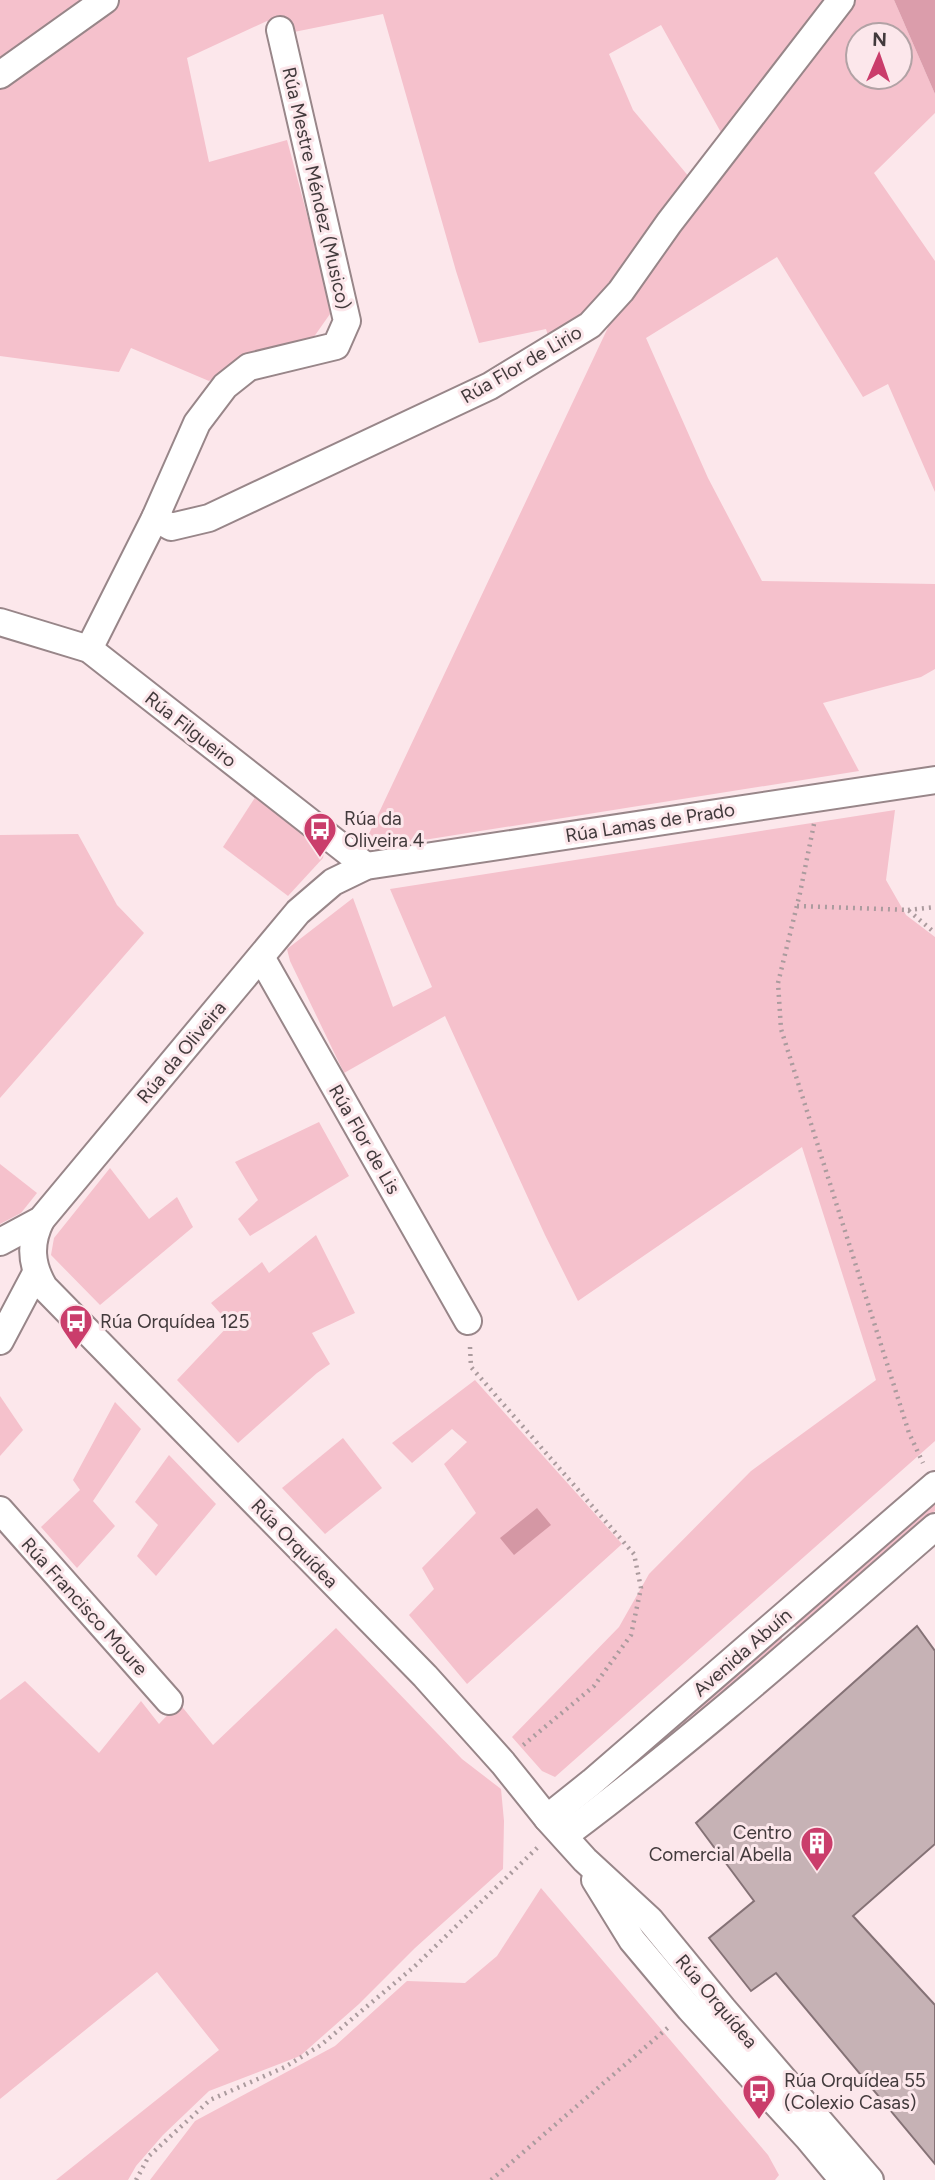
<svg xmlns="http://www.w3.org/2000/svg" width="935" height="2180" viewBox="0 0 935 2180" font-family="Figtree,sans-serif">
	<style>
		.green { fill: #f5c1cc; fill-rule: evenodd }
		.forest { fill: #db9dab }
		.water { fill: #d497a4 }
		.building { fill: #c6b2b5; stroke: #857276; stroke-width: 2 }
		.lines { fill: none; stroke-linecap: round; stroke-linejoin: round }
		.street-casing { stroke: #988689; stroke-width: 30 }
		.path { stroke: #ab9b9e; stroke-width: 4.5; stroke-dasharray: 2 5; stroke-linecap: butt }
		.street { stroke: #fff; stroke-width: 26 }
		.labels { text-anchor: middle; stroke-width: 6; stroke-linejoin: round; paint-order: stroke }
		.street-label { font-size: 19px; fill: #423a3c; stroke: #fce7eb }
		.poi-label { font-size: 19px; fill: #423a3c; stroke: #fce7eb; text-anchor: start }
	</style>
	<rect width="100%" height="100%" fill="#fce7eb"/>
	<g class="green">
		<path d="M0 0H92L0 66Z"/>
		<path d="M120 0H826L723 136 661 25 609 54 633 110 690 178 586 317 550 342 546 329 479 343 456 271 383 14 294 32 267 21 187 58 209 162 287 140 324 278 330 314 311 341 239 361 209 381 131 348 119 372 0 356V87L41 64Z"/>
		<path d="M853 0H894L935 94V113L874 173 935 261V492L888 384 863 397 777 257 646 338 708 478 762 581 935 584V669L921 677 823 703 859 771 386 846 367 838 612 319ZM858 35H900V77H858Z"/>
		<path d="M258 793 325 847 323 858 288 896 223 847Z"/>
		<path d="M895 810 886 880 906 915 935 937V1441L555 1777 542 1771 512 1737 619 1627 649 1574 751 1471 876 1380 802 1147 578 1301 545 1235 445 1016 344 1073 290 961 287 949 353 898 393 1007 432 987 390 889Z"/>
		<path d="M78 834 117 905 144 933 0 1098V835Z"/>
		<path d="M319 1122 349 1176 250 1236 238 1219 258 1200 235 1162Z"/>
		<path d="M0 1164 37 1193 21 1213 0 1224Z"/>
		<path d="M110 1168 149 1219 177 1197 193 1227 100 1305 51 1255 54 1238Z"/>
		<path d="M316 1235 355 1313 312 1333 330 1364 317 1373 238 1443 177 1380 230 1324 211 1303 262 1262 269 1273Z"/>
		<path d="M475 1380 622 1544 467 1684 409 1615 434 1589 422 1568 476 1513 444 1464 467 1442 452 1429 412 1463 392 1443Z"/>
		<path d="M0 1396 23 1430 0 1456Z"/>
		<path d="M115 1402 141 1429 93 1501 115 1526 77 1568 41 1527 80 1490 73 1480Z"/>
		<path d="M343 1438 382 1488 325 1534 282 1488Z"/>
		<path d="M169 1455 216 1504 156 1576 137 1556 158 1525 135 1502Z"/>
		<path d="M935 1502V1511L797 1630 793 1624Z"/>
		<path d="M336 1628 462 1759 501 1789 504 1821 503 1869 415 1948 359 2004 300 2056 209 2091 163 2135 136 2166 128 2180H56L219 2050 157 1972 0 2099V1700L25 1681 99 1753 141 1701 159 1724 179 1703 213 1745Z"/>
		<path d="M780 1636 784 1641 610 1791 605 1785Z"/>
		<path d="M541 1888 768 2155 779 2175 775 2180H150L195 2121 335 2046 407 1981 465 1983 497 1956Z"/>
	</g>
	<path class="forest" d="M894 0H935V94Z"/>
	<path class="water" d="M537 1508 551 1525 514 1555 500 1538Z"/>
	<path class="building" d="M917 1626 935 1651V1844L853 1916 935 2005V2164L776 1973 751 1991 709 1938 754 1901 696 1823Z"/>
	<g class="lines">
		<defs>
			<g id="street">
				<path d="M0 75 105 0"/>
				<path d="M155 518 171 527 209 518 490 386 590 325 621 291 669 223 841 0"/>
				<path d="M0 622 89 649 366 866"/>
				<path d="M89 649 155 518 197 423 225 386 249 367 336 346 347 321 280 30"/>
				<path d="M261 957 468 1321"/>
				<path d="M41 1220C29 1244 31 1265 44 1287L425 1676 503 1763 547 1818 585 1860 650 1920 723 2009 870 2180"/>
				<path d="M0 1242 41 1220 298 912 333 882 366 866 935 780"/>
				<path d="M0 1341 36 1273"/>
				<path d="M0 1510 169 1701"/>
				<path d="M547 1818 592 1782 935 1485"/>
				<path d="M564 1836C693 1740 814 1632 935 1527"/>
				<path d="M595 1880 632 1940 690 2009 808 2138 843 2180"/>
			</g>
		</defs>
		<use href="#street" class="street-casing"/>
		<g class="path">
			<path d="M814 824 800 893 778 983 781 1029 909 1433 923 1463"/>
			<path d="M797 906 908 910 935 933"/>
			<path d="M908 910 935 907"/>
			<path d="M470 1347 471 1367 634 1554 641 1588 631 1635 594 1686 521 1747"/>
			<path d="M136 2180 149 2156 210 2100 285 2067 321 2045 415 1966 539 1846"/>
			<path d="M491 2180 671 2025"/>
		</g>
		<use href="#street" class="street"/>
	</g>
	<defs>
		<symbol id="bus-pin" viewBox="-11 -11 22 30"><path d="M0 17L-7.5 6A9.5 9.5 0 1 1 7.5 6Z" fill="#ca3d6b" stroke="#fce7eb"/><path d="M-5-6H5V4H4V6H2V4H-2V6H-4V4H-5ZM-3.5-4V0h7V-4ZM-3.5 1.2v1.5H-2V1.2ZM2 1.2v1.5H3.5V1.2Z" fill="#fff"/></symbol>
		<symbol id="building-pin" viewBox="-11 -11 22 30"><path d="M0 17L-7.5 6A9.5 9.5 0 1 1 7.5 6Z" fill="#ca3d6b" stroke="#fce7eb"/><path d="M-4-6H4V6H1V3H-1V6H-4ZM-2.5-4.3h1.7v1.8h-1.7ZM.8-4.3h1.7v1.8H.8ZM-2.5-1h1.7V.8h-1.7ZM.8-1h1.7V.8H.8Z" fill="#fff"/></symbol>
	</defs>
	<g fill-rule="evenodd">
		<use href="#bus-pin" x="301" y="810" width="38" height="52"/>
		<use href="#bus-pin" x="57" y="1302" width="38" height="52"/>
		<use href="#building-pin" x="798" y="1824" width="38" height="52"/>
		<use href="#bus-pin" x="740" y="2072" width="38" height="52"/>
	</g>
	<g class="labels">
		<g class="street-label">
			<text transform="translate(317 188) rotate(77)" y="7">Rúa Mestre Méndez (Musico)</text>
			<text transform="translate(521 364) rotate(-30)" y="7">Rúa Flor de Lirio</text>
			<text transform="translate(191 729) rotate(38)" y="7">Rúa Filgueiro</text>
			<text transform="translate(650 822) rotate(-9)" y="7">Rúa Lamas de Prado</text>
			<text transform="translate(181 1052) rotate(-50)" y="7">Rúa da Oliveira</text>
			<text transform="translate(365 1139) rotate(60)" y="7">Rúa Flor de Lis</text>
			<text transform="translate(295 1543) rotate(46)" y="7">Rúa Orquídea</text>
			<text transform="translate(85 1606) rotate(48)" y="7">Rúa Francisco Moure</text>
			<text transform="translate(742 1652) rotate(-41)" y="7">Avenida Abuín</text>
			<text transform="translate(717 2001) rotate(50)" y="7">Rúa Orquídea</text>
		</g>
		<g class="poi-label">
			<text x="344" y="825">Rúa da<tspan x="344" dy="22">Oliveira 4</tspan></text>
			<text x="100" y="1328">Rúa Orquídea 125</text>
			<text x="792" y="1839" text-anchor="end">Centro<tspan x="792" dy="22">Comercial Abella</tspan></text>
			<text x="784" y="2087">Rúa Orquídea 55<tspan x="784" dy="22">(Colexio Casas)</tspan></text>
		</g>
	</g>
	<g transform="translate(879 56) rotate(2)"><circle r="33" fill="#fce7eb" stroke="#b2a2a5" stroke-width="2"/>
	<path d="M0-5L12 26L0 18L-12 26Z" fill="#ca3d6b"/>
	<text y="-10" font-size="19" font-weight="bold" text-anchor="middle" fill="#423a3c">N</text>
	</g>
</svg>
